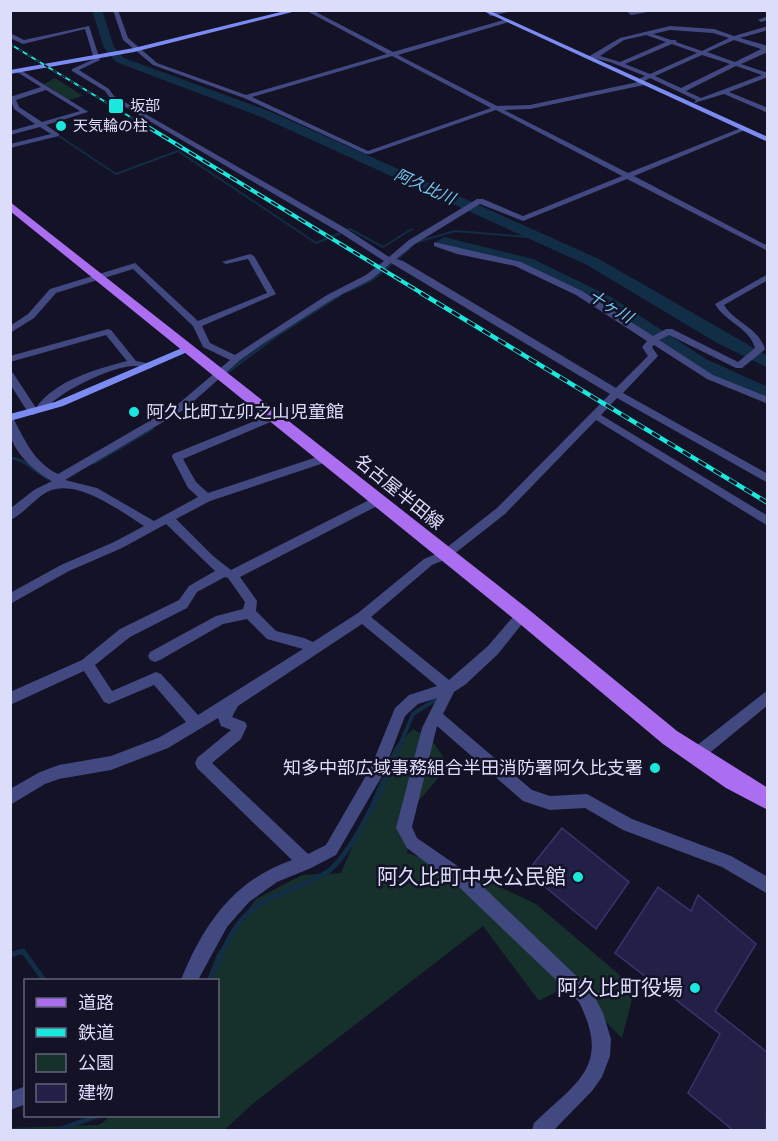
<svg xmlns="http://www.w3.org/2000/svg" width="778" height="1141" viewBox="0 0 778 1141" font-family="'Source Sans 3','Noto Sans JP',sans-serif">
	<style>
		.green { fill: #16302b }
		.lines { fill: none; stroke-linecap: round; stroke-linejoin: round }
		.stream-far3 { stroke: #122d46; stroke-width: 2 }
		.stream-far2 { stroke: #122d46; stroke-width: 3 }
		.stream-far1 { stroke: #122d46; stroke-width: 4 }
		.stream { stroke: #122d46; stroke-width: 5 }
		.river { fill: #122d46; fill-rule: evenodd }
		.building { fill: #222046; stroke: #37356f; stroke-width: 1.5 }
		.street { fill: #424981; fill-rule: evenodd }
		.secondary { fill: #7c8bf2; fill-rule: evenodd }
		.primary { fill: #ac6ef0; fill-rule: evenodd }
		.rail-far2-casing { stroke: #1be8dd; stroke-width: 2 }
		.rail-far1-casing { stroke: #1be8dd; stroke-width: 4 }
		.rail-casing { stroke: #1be8dd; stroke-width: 4.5 }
		.rail-far2 { stroke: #131226; stroke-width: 1.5; stroke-dasharray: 5; stroke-linecap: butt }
		.rail-far1 { stroke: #131226; stroke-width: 2; stroke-dasharray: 8; stroke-linecap: butt }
		.rail { stroke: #131226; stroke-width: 3; stroke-dasharray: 9; stroke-linecap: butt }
		.poi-dot { fill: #1be8dd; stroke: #131226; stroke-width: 2 }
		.labels { text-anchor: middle; stroke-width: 5; stroke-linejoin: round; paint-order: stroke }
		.far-poi-label { font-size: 15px; fill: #dbddfb; stroke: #131226; text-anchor: start }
		.far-water-label { font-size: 16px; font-style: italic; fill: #74caf1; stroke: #131226 }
		.poi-label { font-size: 18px; fill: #dbddfb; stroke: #131226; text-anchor: start }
		.street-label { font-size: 18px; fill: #dbddfb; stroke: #131226 }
		.near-poi-label { font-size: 21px; fill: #dbddfb; stroke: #131226; text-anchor: end }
	</style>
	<rect width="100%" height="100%" fill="#131226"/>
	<g class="green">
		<path d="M55 78 83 96 69 100 44 84Z"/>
		<path d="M413 729 431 739 449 765 413 808 407 853 470 873 536 904 635 988 622 1038 569 985 539 1001 483 926 255 1102 224 1130H11L10 1128 99 1125 111 1116H218V980H207L217 954 256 899 302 875 341 873 395 747Z"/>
	</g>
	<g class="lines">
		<g class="stream-far3">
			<path d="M59 136 116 174 178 151 316 243 350 229 383 247 412 229"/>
			<path d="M417 242 455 231 541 238"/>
			<path d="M349 291 374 279 409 249"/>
		</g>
		<g class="stream-far2">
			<path d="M225 374 276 336 340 295"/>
			<path d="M10 458C29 459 37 477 55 481"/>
			<path d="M94 463 152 429"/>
		</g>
		<path class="stream-far1" d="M383 785 413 714 435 700"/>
		<g class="stream">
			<path d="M10 955 23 951 44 980"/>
			<path d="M210 980C220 959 229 932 246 915 268 893 301 889 327 872 346 860 374 805 384 783"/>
			<path d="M58 1130 97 1116"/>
		</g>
		<g class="river">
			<path d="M92 10H102L114 47 124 58 269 111 599 259 768 356V368L717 343 587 265 261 117 116 62 104 48Z"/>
			<path d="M444 237 533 259 611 297 706 359 768 387V400C707 384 654 338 601 305 578 291 552 280 527 268 505 257 450 259 436 242Z"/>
		</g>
	</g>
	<g class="building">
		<path d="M562 828 629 882 596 929 527 872Z"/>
		<path d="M658 887 691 911 698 895 756 944 715 1011 768 1053 766 1131H734L688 1093 720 1034 615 953Z"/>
	</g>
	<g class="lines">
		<g class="street">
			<path d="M113 10H118L128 38 157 63 246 95 387 54 305 10H312L393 52 507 19 509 22 398 55 497 106 530 105 638 82 637 80 645 76 610 62 588 57 620 38 670 26 714 29 734 36 768 26V30L740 38 768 46V52L741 64 768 73V77L729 92 768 108V113L724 94 694 103 696 100 650 78 644 81 647 83 644 85 530 109 504 110 628 173 741 128H745V130L634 176 768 246V251L627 179 523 221 480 204 415 244 396 259 403 261 616 388 648 356 642 347 647 341 576 295 515 266 457 254 434 246V242L521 262 582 291 653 336 666 329H672L738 362 755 348C750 328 725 322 715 304L768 274V280L724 305C735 323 758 327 765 349L763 351 742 368H736L669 335 659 340 713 375 768 397V404L707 379 654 345 652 347 658 356 623 393 768 474V483L617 398 601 415 768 516V526L596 420 505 514 449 558 432 565 371 617 449 680 488 646 518 611 522 610 526 611 528 615 526 619 498 654 466 684 454 692 443 714 532 790 550 796 587 794 632 819 731 856 768 877V894L722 867 623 830 585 808 550 810 523 801 437 726 412 827 417 838 472 876 591 990 603 1013 611 1039 610 1056 602 1077 592 1091 554 1130H532L534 1123C578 1081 611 1066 579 1002L460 888 407 848 396 828 422 728 437 698 418 704 405 716 382 776 336 855 311 868 277 882 249 902 227 927 198 980H181C203 925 234 880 292 860L197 768 195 763 197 758 231 730 221 726 218 718 168 748 111 770 59 779 45 784 10 805V789L40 772 59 765 111 756 158 738 186 722 154 685 109 704 104 702 84 671 10 705V692L82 660 120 629 179 600 189 586 215 571 166 524 122 548 69 571 10 604V593L61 565 114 542 144 526C120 511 76 477 47 492 34 499 24 514 10 520L11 508 34 490 52 481C35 472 14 453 10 434 10 429 10 423 10 419L14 420C26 442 34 462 58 474L177 405 230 360 203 347 193 326 133 269 56 293 34 318 10 333V326L28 314 50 289 135 263 198 321 267 293 248 259 226 264 222 262 250 254 254 256 276 294 202 326 210 343 235 355 327 295 366 275 384 261 339 232 110 98 105 91 72 71V69L94 59 85 29 23 44 10 38V33L24 40 89 26 100 60 79 70 109 89 114 96 345 228 389 257 409 240 477 199H483L523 216 622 176 496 110 370 154H366L244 98 153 65 123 40ZM670 30 713 33 729 38 702 51 676 42V40H671L653 34ZM646 35 666 42 620 62 600 56 624 40ZM734 40 761 49 735 62 707 52ZM672 44 697 53 650 74 625 64ZM702 55 730 64 681 88 655 76ZM392 56 491 108 368 151 252 97ZM736 66 762 75 701 98 686 91ZM391 263 610 394 497 508 441 552 424 559 358 613 313 642 304 638 276 631 256 611 257 601 240 577 381 504 383 501 381 498H373L231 570 213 556 176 519 210 501 330 461 331 458 326 454 208 493 196 482 183 459 280 418V414H272L173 454 172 457 188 488 198 497 154 521 97 488 65 480 185 409 239 361 264 343 333 299 372 279ZM225 577 228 578 245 602 243 609 216 616 150 652 148 656 150 660 155 662 160 660 223 624 247 619 267 639 303 649 198 715 161 674 156 672 112 691 95 665 130 637 187 608 197 592ZM362 624 437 686 409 695 395 708 371 767 326 845 308 854 212 763 241 739 247 726 245 722 232 717 238 706Z"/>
			<path d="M502 10H516L491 16 488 14Z"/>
			<path d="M625 10H659L631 15Z"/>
			<path d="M768 16V20L761 22 758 20Z"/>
			<path d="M19 69 87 111 88 112 46 125 59 134V136L10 148V144L51 134 40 127 10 135V131L35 124 14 109 10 97 41 87 17 72ZM46 90 80 111 42 122 19 107 16 100Z"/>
			<path d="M108 329 111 330 136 361 152 364V368C146 369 140 366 134 366 112 366 56 393 44 411L38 412 33 415 29 414 10 384V372L13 373 36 408C54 381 96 369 127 361L106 335 10 362V356Z"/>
			<path d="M768 690V705L701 760 696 762 691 760 689 755 691 750Z"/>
			<path d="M26 1086V1104L10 1110V1092Z"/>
		</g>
		<g class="secondary">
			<path d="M289 10H300L134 52 10 74V70L134 48Z"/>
			<path d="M481 10H488L768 137V142Z"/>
			<path d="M189 345 192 346V350L63 406 10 421V414L55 402Z"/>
		</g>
		<path class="primary" d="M10 202 528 609 677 731 768 788V810L726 788 663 744 514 619 10 211Z"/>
		<defs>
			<path id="rail-far2" d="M10 44 150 129"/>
			<path id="rail-far1" d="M148 127 423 294"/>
			<path id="rail" d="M421 293 768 503"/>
		</defs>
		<use href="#rail-far2" class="rail-far2-casing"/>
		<use href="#rail-far1" class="rail-far1-casing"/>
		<use href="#rail" class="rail-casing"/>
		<use href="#rail-far2" class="rail-far2"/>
		<use href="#rail-far1" class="rail-far1"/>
		<use href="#rail" class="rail"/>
	</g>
	<g class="poi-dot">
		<rect x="108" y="98" width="16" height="16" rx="3"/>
		<circle cx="61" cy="126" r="6"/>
		<circle cx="134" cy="412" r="6"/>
		<circle cx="655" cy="768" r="6"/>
		<circle cx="578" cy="877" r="6"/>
		<circle cx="695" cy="988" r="6"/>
	</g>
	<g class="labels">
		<g class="far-poi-label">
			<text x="130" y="111">坂部</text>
			<text x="73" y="131">天気輪の柱</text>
		</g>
		<g class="far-water-label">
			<text transform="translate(425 186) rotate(24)" y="6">阿久比川</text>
			<text transform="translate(611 306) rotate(31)" y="6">十ヶ川</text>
		</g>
		<g class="poi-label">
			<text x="146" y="418">阿久比町立卯之山児童館</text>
			<text x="643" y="774" text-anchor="end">知多中部広域事務組合半田消防署阿久比支署</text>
		</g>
		<g class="street-label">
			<text transform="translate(399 492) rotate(39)" y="6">名古屋半田線</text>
		</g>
		<g class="near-poi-label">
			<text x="566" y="884">阿久比町中央公民館</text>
			<text x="683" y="995">阿久比町役場</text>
		</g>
	</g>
	<rect width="778" height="1141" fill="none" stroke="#dbddfb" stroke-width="24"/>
	<rect x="24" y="979" width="195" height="138" fill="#131226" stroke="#63637b" stroke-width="1.5"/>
	<rect x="36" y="998" width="30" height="9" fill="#ac6ef0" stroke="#63637b" stroke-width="1.5"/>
	<text x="78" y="1009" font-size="18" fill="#dbddfb">道路</text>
	<rect x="36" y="1028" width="30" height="9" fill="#1be8dd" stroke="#63637b" stroke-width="1.5"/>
	<text x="78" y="1039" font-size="18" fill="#dbddfb">鉄道</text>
	<rect x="36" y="1054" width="30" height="18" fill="#16302b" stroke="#63637b" stroke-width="1.5"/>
	<text x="78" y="1069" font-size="18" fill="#dbddfb">公園</text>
	<rect x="36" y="1084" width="30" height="18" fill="#222046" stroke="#63637b" stroke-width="1.5"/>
	<text x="78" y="1099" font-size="18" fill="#dbddfb">建物</text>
</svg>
